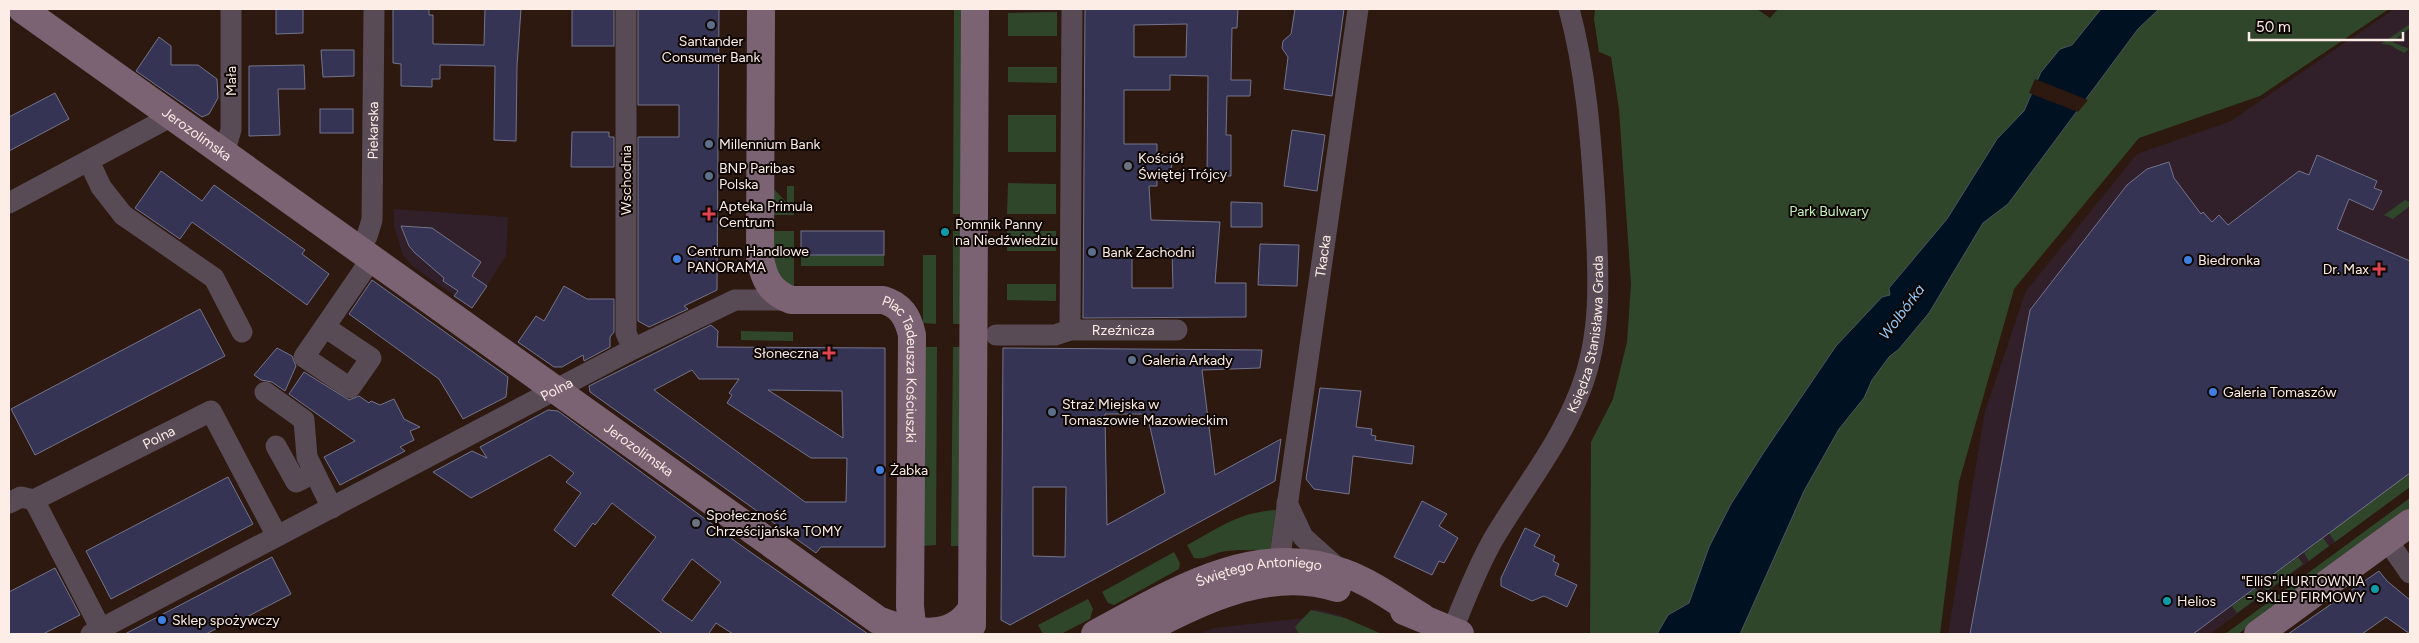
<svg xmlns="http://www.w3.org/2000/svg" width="2419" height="643" viewBox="0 0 2419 643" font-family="Figtree,sans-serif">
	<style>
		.commercial { fill: #312029 }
		.green { fill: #2f462a }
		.water { fill: #012; stroke: #4c535d }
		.pier { fill: #2d190f }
		.building { fill: #363455; stroke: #74748c; fill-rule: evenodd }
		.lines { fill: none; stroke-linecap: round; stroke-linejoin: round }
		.street { stroke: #594b55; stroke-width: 21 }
		.secondary { stroke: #7b6373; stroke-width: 28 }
		.service-dot { fill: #5c6f8a; stroke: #0f0704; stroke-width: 2 }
		.worship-dot { fill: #6b7280; stroke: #0f0704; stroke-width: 2 }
		.health-dot { fill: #e0444e; stroke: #0f0704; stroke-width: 2 }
		.culture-dot { fill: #0f9aa8; stroke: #0f0704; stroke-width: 2 }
		.shop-dot { fill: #3f7fe0; stroke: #0f0704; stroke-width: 2 }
		.labels { text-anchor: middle; stroke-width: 4; stroke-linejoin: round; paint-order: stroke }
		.poi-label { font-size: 14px; fill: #fcede7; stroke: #0f0704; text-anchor: start }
		.street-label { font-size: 14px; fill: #fcede7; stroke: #0f0704 }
		.park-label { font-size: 14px; fill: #c3f1ba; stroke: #0f0704 }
		.water-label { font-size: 15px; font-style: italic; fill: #92c7f6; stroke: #0f0704 }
	</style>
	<rect width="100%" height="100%" fill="#2d190f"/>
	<g class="commercial">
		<path d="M2394 9H2410V487L2210 634H1948L1985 411 2026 291 2137 154 2231 121Z"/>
		<path d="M394 209 508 217 506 256 472 308 411 265 403 255 394 226Z"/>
		<path d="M1315 609 1343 616 1332 634H1198L1214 628 1303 618Z"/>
	</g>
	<g class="green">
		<path d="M954 9H967L966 214H953Z"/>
		<path d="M1595 9H1757L1770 18 1778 9H2389L2260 96 2139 138 2014 289 1959 482 1940 634H1590L1591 442 1613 399 1627 342 1631 284 1619 109 1611 57 1599 52 1594 19Z"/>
		<path d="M1057 12V36H1008V13Z"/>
		<path d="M2410 24V28L2392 42 2409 49 2404 53 2390 45 2381 44Z"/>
		<path d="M1008 67H1057V83L1008 82Z"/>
		<rect x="1008" y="115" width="48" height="37"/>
		<path d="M1008 183 1056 184V214H1007Z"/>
		<path d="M787 186H794V215H772V187L787 203Z"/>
		<path d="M2405 200 2410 202V206L2393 219 2384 215Z"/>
		<path d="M772 231H794V288C768 276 773 256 772 231Z"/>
		<rect x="953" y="231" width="13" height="93"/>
		<rect x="1007" y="231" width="49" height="20"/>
		<rect x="801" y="255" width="83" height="11"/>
		<path d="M923 255H936V324L923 323Z"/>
		<path d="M1007 284H1056V301L1007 300Z"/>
		<path d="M741 331 793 332V341L741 340Z"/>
		<path d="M923 347H937L936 545 922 546Z"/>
		<path d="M953 347H966L965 546H951Z"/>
		<path d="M2410 473V487L2335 542 2329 533Z"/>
		<path d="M2410 498V509L2238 634H2225Z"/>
		<path d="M1276 510 1270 551C1254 550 1237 549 1221 552 1212 554 1204 560 1194 558L1187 545C1219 528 1239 512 1276 510Z"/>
		<path d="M2323 538 2329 546 2309 561 2304 553Z"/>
		<path d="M1174 552 1180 563 1179 569 1114 605 1108 603 1102 592Z"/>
		<path d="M2298 557 2303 564 2267 591 2261 584Z"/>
		<path d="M2256 588 2261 595 2237 613 2232 606Z"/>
		<path d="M1088 599 1093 609 1090 619 1061 634H1043L1038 625Z"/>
		<path d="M1311 610 1345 618 1382 634H1299L1295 627Z"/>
	</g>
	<path class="water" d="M2101 9H2159L2138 29 2008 204 1983 223 1929 313 1899 349 1889 357 1872 380 1864 398 1839 429 1804 491 1740 634H1657L1668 615 1689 603 1709 547 1731 504 1764 452 1836 346 1882 297 1890 295 1889 288 1947 219 1997 139 2024 111 2041 72 2060 49 2072 45Z"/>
	<path class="pier" d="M2035 79 2088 100 2078 112 2029 93Z"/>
	<g class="building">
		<path d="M276 9H303V33L276 34Z"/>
		<path d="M393 9H429V15H433V44L484 45 485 9H521L517 66 516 141 494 140 495 66 440 65V79H432V87L401 86V64L393 63Z"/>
		<rect x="572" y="9" width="42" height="37"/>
		<path d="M638 9H719L717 290 684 306 688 309 649 327 638 321V137H679V105H638Z"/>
		<path d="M1085 9H1238L1237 28H1232L1231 80H1251L1250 96H1227L1226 135H1231V176H1207L1208 76 1170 75V90H1124V144H1157V153L1168 156 1172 161 1171 171 1157 177V186H1149L1151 220 1220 222 1215 283H1246V317L1083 318ZM1187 24 1186 57H1134V25ZM1132 249H1172L1173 288H1132Z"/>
		<path d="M1295 9H1344L1332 96 1284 89 1288 57 1282 48 1283 41 1291 34Z"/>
		<path d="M159 37 171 46V65H198L217 79 218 98 209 114 202 117 136 71Z"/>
		<path d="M321 50H354V76L323 77Z"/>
		<path d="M304 65 305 89H278L280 135 249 136V66Z"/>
		<path d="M55 93 69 119 9 151V117Z"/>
		<rect x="320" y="109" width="33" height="24"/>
		<path d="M1292 130 1325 135 1317 191 1284 186Z"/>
		<path d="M572 132H609V137H614V167H571Z"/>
		<path d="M2317 155 2377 181 2374 188 2382 191 2373 210 2349 199 2337 229 2410 261V473L2193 634H1970L2030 310 2127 185 2147 169 2169 162 2174 178 2201 214 2203 212 2212 222 2219 215 2228 225 2299 171 2309 175Z"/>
		<path d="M161 171 202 201 214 185 305 250 302 254 329 274 307 305 192 222 180 239 135 208Z"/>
		<path d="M1231 202 1262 203V227H1231Z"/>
		<path d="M401 226 432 228 481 262 472 276 487 286 472 308 454 296 458 291 443 281 444 278 415 253 409 246Z"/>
		<rect x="801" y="231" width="83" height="24"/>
		<path d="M1260 244 1299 245 1297 286 1258 285Z"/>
		<path d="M372 280 508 377 506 397 463 419 439 379 349 314Z"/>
		<path d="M564 286 587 299H614V332L610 337V347L584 361 583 355 562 367H554L518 342 536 316 544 321Z"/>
		<path d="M200 309 225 356 35 455 11 409Z"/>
		<path d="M711 325 718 331 717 347 885 348V547H821L816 553 590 392 589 386ZM692 370 699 379H739L729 393 732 395 727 403 811 458H847L846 502H805L654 390ZM768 390 842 391 843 438Z"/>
		<path d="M277 348 292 356 296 366 285 391 272 382 261 380 254 375Z"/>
		<path d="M1003 348 1262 350 1260 368 1202 370 1215 475 1281 439 1275 481 1010 625 1001 620ZM1105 414H1147L1165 493 1107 525ZM1033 487H1066L1065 557 1033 556Z"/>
		<path d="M304 372 349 400 359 396 369 403 371 401 380 405 394 399 404 419 420 427 410 431 414 440 400 447 405 451 340 485 324 457 355 441 289 394Z"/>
		<path d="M1320 388 1361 391 1356 427 1372 429 1371 435 1376 436 1375 440 1414 446 1412 464 1353 456 1349 494 1314 489 1306 479Z"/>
		<path d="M548 410 558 411 746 549 868 634H733L716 623 709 633 710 634H663L612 595 656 537 612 503 595 525 593 523 575 547 554 530 581 493 566 482 574 473 550 455 471 498 433 472 472 451 487 458 480 447ZM692 559 721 582 692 621 662 600Z"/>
		<path d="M228 477 253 524 111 599 86 551Z"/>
		<path d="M1422 501 1447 514 1439 526 1458 538 1444 563 1439 561 1432 575 1394 557Z"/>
		<path d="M1525 528 1540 535 1534 546 1555 556 1553 561 1559 564 1555 575 1577 585 1567 607 1544 596 1532 601 1501 586V578Z"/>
		<path d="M272 557 291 594 237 622 233 620 206 634H125Z"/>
		<path d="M55 568 80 615 43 634H9V592Z"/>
		<path d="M2379 571 2387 581 2410 600V634L2386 617 2362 634H2288Z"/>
	</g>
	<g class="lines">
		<g class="street">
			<path d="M626 9V333L633 349"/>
			<path d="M224 153 231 130V9"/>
			<path d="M89 161 101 187 123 215 214 278 242 332"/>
			<path d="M9 203 172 116"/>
			<path id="s1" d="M360 249 367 236 372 220 374 9"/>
			<path d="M325 327 371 358 350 388 304 357 372 258"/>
			<path d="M1070 330 1072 9"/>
			<path id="s2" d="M996 335H1055L1070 330H1177"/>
			<path d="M265 392 304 420 307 457 332 508"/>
			<path d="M276 446 296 482 314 473"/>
			<path d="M9 503 21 497 34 500"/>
			<path d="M1287 503 1303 537 1340 570"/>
			<path d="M2387 540 2410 573"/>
			<path id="s3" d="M1279 563 1358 9"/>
			<path id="s4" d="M101 629 34 500 211 411 277 536"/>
			<path id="s5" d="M1452 631C1465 600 1477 567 1494 538 1523 489 1560 444 1580 391 1604 331 1598 266 1595 204 1591 139 1586 71 1569 9"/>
			<path id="s6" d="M91 634 633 349 735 300H791"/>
		</g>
		<g class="secondary">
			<path id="s7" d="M22 9 878 620C910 632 952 643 972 608"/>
			<path id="s8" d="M761 9 760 258C764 279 770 292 791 300H883C901 305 908 317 912 335L910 606 913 634"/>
			<path d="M1404 611 1460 634"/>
			<path d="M972 625 975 9"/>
			<path id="s9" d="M1095 634C1170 594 1255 539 1342 572 1371 582 1396 601 1422 617"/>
			<path d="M1138 634C1197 602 1269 566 1337 588"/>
			<path d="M2258 634 2410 523"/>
		</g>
	</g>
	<g class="service-dot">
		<circle cx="711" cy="25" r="5"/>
		<circle cx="709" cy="144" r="5"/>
		<circle cx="709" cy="176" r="5"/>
		<circle cx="1092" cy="252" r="5"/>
		<circle cx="1132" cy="360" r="5"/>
		<circle cx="1052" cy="412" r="5"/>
	</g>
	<g class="worship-dot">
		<circle cx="1128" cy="166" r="5"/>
		<circle cx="696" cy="523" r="5"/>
	</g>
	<g class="health-dot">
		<path d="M706.5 206.5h5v5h5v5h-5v5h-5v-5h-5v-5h5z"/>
		<path d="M2376.5 261.5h5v5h5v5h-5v5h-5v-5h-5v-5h5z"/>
		<path d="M826.5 345.5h5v5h5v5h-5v5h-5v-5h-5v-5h5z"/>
	</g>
	<g class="culture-dot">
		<circle cx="945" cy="232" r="5"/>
		<circle cx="2375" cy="589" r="5"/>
		<circle cx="2167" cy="601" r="5"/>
	</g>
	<g class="shop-dot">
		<circle cx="677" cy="259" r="5"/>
		<circle cx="2188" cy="260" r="5"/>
		<circle cx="2213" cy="392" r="5"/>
		<circle cx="880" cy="470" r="5"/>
		<circle cx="162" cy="620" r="5"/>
	</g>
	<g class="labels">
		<g class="poi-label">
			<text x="711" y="46" text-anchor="middle">Santander<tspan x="711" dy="16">Consumer Bank</tspan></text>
			<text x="719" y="149">Millennium Bank</text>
			<text x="1138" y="163">Kościół<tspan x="1138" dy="16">Świętej Trójcy</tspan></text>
			<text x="719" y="173">BNP Paribas<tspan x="719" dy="16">Polska</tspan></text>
			<text x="719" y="211">Apteka Primula<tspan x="719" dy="16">Centrum</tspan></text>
			<text x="955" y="229">Pomnik Panny<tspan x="955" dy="16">na Niedźwiedziu</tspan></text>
			<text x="687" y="256">Centrum Handlowe<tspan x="687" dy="16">PANORAMA</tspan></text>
			<text x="1102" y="257">Bank Zachodni</text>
			<text x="2198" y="265">Biedronka</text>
			<text x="2369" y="274" text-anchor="end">Dr. Max</text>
			<text x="819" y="358" text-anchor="end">Słoneczna</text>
			<text x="1142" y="365">Galeria Arkady</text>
			<text x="2223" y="397">Galeria Tomaszów</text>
			<text x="1062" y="409">Straż Miejska w<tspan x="1062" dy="16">Tomaszowie Mazowieckim</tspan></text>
			<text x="890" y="475">Żabka</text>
			<text x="706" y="520">Społeczność<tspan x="706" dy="16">Chrześcijańska TOMY</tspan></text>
			<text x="2365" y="586" text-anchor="end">"ElliS" HURTOWNIA<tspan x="2365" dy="16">- SKLEP FIRMOWY</tspan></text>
			<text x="2177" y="606">Helios</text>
			<text x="172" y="625">Sklep spożywczy</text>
		</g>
		<g class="street-label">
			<text transform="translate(231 81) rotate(-90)" y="5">Mała</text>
			<text dy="5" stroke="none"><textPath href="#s1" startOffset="121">Piekarska</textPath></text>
			<text dy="5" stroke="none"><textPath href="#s7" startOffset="215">Jerozolimska</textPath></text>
			<text transform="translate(626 180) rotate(-90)" y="5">Wschodnia</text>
			<text dy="5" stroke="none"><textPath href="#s3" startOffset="310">Tkacka</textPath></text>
			<text dy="5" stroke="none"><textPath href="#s2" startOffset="128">Rzeźnicza</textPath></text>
			<text dy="5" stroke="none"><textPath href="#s5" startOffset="330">Księdza Stanisława Grada</textPath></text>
			<text dy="5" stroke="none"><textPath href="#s8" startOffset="474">Plac Tadeusza Kościuszki</textPath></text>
			<text dy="5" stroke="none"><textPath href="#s6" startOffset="526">Polna</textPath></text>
			<text dy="5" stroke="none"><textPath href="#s4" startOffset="285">Polna</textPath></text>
			<text dy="5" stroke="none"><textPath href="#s7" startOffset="758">Jerozolimska</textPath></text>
			<text dy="5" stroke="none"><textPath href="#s9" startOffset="178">Świętego Antoniego</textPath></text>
		</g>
		<g class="park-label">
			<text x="1829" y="216">Park Bulwary</text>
		</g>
		<g class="water-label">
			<text transform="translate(1902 312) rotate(-53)" y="5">Wolbórka</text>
		</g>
	</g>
	<rect width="2419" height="643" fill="none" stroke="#fcede7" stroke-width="20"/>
	<path d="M2249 32v8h154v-8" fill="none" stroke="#fcede7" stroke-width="2.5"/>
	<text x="2256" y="32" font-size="15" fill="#fcede7" stroke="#0f0704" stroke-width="4" paint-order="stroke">50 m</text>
</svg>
